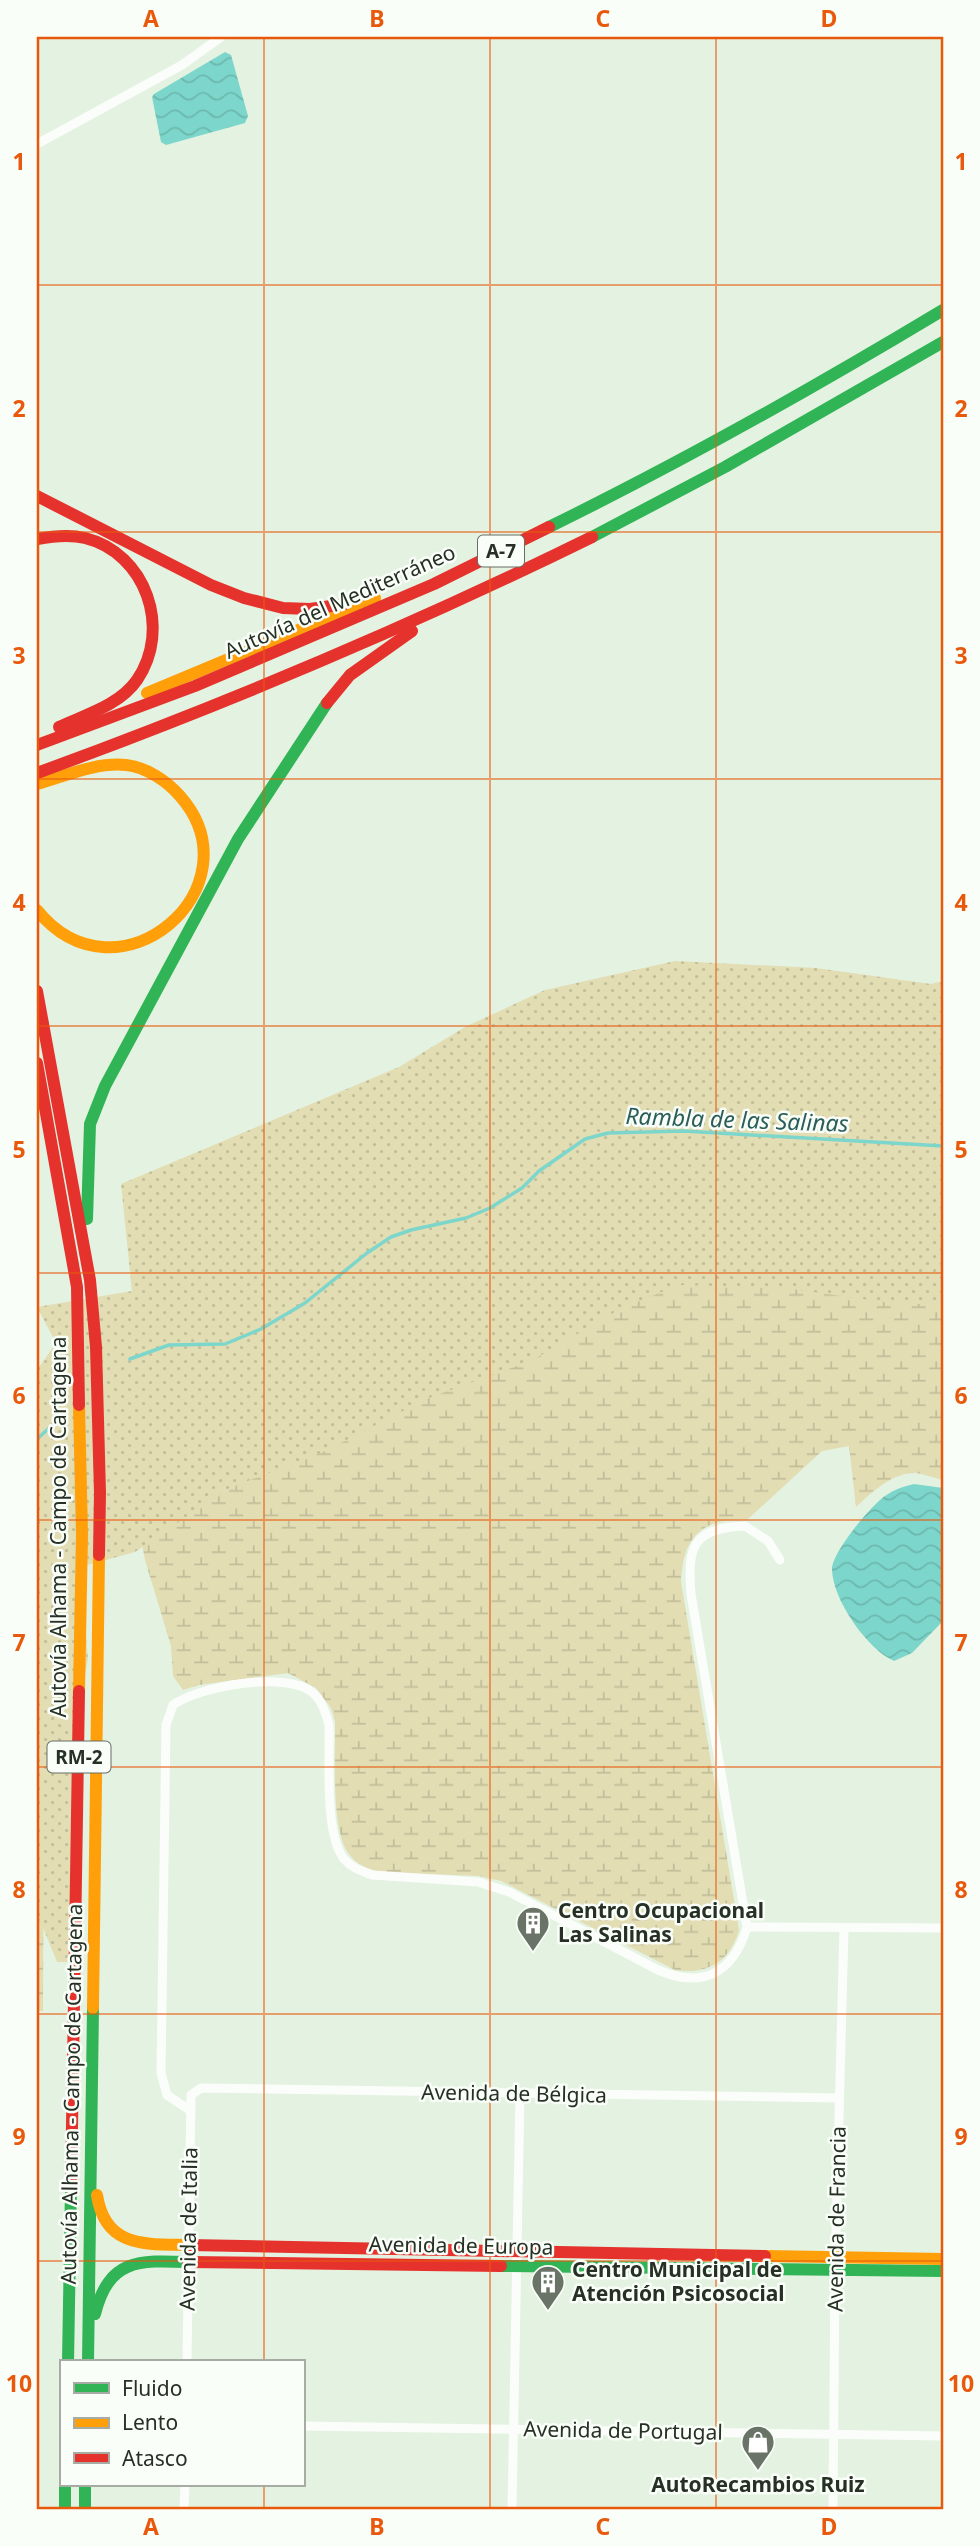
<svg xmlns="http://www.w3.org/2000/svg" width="980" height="2546" viewBox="0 0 980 2546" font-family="'Noto Sans',sans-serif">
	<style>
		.wetland { fill: url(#wetland-marsh) }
		.park { fill: url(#park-dots) }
		.water { fill: url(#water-waves) }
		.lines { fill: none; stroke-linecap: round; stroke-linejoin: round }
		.stream { stroke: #7dd6cb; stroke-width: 3.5 }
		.street { stroke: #fbfdfa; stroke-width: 9 }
		.fast { stroke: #30b455; stroke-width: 12 }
		.slow { stroke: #ff9f0a; stroke-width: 12 }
		.jam { stroke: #e5322d; stroke-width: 12 }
		.grid { fill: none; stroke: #e8590c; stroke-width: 2; stroke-opacity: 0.55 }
		.labels { text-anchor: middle; stroke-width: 5; stroke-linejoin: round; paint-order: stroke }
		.shield { fill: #fafef9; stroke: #666e65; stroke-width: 2 }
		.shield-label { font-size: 19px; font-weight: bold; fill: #273025 }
		.street-label { font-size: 21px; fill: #273025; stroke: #fafef9 }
		.poi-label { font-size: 21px; font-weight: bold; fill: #273025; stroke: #fafef9; text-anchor: start }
		.water-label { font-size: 23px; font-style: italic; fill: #2b5e5a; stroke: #fafef9 }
		.neatline { fill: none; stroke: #e8590c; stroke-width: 2.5 }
		.grid-label { font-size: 23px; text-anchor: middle; font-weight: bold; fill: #e8590c }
	</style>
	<defs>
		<pattern id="wetland-marsh" width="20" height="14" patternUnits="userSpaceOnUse" patternTransform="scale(1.75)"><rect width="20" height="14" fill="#e2ddb3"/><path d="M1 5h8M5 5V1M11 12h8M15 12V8" fill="none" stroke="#c2be9a"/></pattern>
		<pattern id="park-dots" width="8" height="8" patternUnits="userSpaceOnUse" patternTransform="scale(1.75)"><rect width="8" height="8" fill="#e2ddb3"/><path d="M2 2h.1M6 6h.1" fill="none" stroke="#c2be9a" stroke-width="1.8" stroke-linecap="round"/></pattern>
		<pattern id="water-waves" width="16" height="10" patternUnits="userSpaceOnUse" patternTransform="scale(1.75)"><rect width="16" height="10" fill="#7dd6cb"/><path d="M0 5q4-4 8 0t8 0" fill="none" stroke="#6cb8ae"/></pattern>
	</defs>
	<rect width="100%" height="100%" fill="#e4f2e1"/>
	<g class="wetland">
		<path d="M943 1113V1480C935 1478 924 1474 915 1473 892 1473 872 1492 856 1507L849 1446 822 1451 747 1520C701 1518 683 1537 681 1582L739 1930C730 1962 707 1975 675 1970L501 1881 479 1876 381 1872C369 1869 356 1865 349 1854 330 1830 336 1753 335 1721L331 1708 316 1688 288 1673 199 1685 183 1690 173 1676 171 1646 145 1560 139 1529Z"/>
		<path d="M37 1716 44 1723 43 2011H37Z"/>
	</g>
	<path class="park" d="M675 961 816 968 931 984 943 981V1304H898L785 1288 679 1285 620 1309 531 1361 426 1399 327 1450 225 1490 135 1552 80 1567 88 1659 78 1710 74 1962H57L37 1913V1370L56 1343 37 1307 132 1291 121 1184 399 1067 465 1027 545 990Z"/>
	<g class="water">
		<path d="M225 52 231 55 248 116 245 123 166 145 161 142 152 97 154 94Z"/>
		<path d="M914 1484 943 1488V1621L912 1653 894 1661C867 1649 833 1600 832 1570 831 1554 867 1511 880 1500 890 1491 901 1487 914 1484Z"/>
	</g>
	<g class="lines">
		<g class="stream">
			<path d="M130 1359 169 1345 225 1344 261 1329 305 1303 367 1253 391 1237 411 1230 466 1218 490 1208 522 1188 539 1171 585 1139 608 1133 684 1131 943 1146"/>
			<path d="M37 1439 57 1421"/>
		</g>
		<g class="street">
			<path d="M37 144 182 65 221 37"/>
			<path d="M747 1927 943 1928"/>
			<path d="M191 2111 167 2095 161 2073 166 1725 173 1705C199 1686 285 1671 312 1692 322 1700 326 1714 329 1725 330 1759 324 1833 344 1859 352 1868 361 1871 372 1875L478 1882 509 1892 658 1970C702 1989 733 1974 747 1927L691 1594C687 1546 693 1528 745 1526L768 1541 780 1560"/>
			<path d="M187 2362 191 2095 201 2088 839 2098"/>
			<path d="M303 2426 943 2436"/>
			<path d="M184 2509 185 2485"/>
			<path d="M512 2509 520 2094"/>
			<path d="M833 2509 835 2270 844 1928"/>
		</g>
		<g class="fast">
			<path d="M549 527C684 461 815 387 943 310"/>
			<path d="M592 537 725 467 943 342"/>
			<path d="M87 1219 90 1124 105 1086 238 839 327 703"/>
			<path d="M501 2266 943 2271"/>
			<path d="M95 2314C109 2259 138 2260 188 2262"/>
			<path d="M68 2362 71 2188"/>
			<path d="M88 2362 93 2008"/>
			<path d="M65 2485V2509"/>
			<path d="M85 2485V2509"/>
		</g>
		<g class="slow">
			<path d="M147 693 375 598"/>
			<path d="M37 784C65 776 96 762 126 765 146 767 167 781 180 796 260 887 118 1010 37 910"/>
			<path d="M79 1691 82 1534 79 1405"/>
			<path d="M93 2008 99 1555"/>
			<path d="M97 2195C105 2248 145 2244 189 2245"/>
			<path d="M765 2256 943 2259"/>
		</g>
		<g class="jam">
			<path d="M37 496 211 585 244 598 283 608 310 609 345 604"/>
			<path d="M37 539C53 536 69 534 85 538 146 553 172 629 137 680 120 705 85 715 59 727"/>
			<path d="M327 703 350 675 412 631"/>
			<path d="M37 745 195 686 434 584 549 527"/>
			<path d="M37 773C226 704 411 626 592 537"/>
			<path d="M37 991 90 1280 96 1347 100 1493 99 1555"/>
			<path d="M37 1063 77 1287 79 1405"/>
			<path d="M71 2188 79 1691"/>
			<path d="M189 2245 765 2256"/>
			<path d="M188 2262 501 2266"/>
		</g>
	</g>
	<path class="grid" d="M264 37V2362M490 37V2509M716 37V2509M37 285H943M37 532H943M37 779H943M37 1026H943M37 1273H943M37 1520H943M37 1767H943M37 2014H943M37 2261H943M264 2485V2509"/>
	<defs>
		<symbol id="building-pin" viewBox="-11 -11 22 30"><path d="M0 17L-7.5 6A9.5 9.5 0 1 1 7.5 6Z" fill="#697467" stroke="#fafef9"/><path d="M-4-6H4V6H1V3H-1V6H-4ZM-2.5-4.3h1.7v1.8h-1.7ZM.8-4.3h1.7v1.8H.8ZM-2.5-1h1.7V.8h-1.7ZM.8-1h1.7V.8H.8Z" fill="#fff"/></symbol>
		<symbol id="shop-pin" viewBox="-11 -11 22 30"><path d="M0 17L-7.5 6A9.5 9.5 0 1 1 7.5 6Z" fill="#697467" stroke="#fafef9"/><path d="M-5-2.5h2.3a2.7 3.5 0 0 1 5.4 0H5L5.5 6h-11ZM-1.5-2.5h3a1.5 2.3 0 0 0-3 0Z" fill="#fff"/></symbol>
	</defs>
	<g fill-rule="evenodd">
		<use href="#building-pin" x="514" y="1904" width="38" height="52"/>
		<use href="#building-pin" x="529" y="2263" width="38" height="52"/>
		<use href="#shop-pin" x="739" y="2423" width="38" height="52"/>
	</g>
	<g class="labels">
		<g class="shield">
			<rect x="478" y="535.5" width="46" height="31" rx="5"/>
			<rect x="47.5" y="1741.5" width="63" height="31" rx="5"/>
		</g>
		<g class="shield-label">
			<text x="501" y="558">A-7</text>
			<text x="79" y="1764">RM-2</text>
		</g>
		<g class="street-label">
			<text transform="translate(340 602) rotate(-24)" y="7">Autovía del Mediterráneo</text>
			<text transform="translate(59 1527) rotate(-90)" y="7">Autovía Alhama - Campo de Cartagena</text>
			<text transform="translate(72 2094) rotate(-89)" y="7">Autovía Alhama - Campo de Cartagena</text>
			<text transform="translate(514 2094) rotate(1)" y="7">Avenida de Bélgica</text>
			<text transform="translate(837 2219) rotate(-89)" y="7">Avenida de Francia</text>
			<text transform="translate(189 2229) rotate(-89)" y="7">Avenida de Italia</text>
			<text transform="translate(461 2246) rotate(1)" y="7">Avenida de Europa</text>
			<text transform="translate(623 2431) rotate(1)" y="7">Avenida de Portugal</text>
		</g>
		<g class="poi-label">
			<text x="558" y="1918">Centro Ocupacional<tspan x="558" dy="24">Las Salinas</tspan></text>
			<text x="572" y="2277">Centro Municipal de<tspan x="572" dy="24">Atención Psicosocial</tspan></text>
			<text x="758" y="2492" text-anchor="middle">AutoRecambios Ruiz</text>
		</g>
		<g class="water-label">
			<text transform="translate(737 1120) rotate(2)" y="8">Rambla de las Salinas</text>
		</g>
	</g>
	<rect width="980" height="2546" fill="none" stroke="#fafef9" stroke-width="77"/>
	<rect x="60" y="2360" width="245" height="126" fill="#fafef9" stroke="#a6aca4" stroke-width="2"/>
	<rect x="74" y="2383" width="35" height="10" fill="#30b455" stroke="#a6aca4" stroke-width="2"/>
	<text x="122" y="2396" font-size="21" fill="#273025">Fluido</text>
	<rect x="74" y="2418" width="35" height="10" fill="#ff9f0a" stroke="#a6aca4" stroke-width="2"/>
	<text x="122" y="2430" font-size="21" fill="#273025">Lento</text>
	<rect x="74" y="2453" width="35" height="10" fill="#e5322d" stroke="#a6aca4" stroke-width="2"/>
	<text x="122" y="2466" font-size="21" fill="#273025">Atasco</text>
	<rect x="38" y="38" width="904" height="2470" class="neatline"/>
	<g class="grid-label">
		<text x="151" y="27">A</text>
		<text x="377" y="27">B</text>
		<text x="603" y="27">C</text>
		<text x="829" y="27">D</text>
		<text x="19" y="170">1</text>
		<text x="961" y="170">1</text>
		<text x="19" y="417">2</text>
		<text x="961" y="417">2</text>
		<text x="19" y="664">3</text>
		<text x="961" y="664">3</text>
		<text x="19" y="911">4</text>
		<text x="961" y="911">4</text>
		<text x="19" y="1158">5</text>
		<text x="961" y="1158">5</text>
		<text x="19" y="1404">6</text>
		<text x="961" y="1404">6</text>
		<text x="19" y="1651">7</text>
		<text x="961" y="1651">7</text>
		<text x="19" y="1898">8</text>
		<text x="961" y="1898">8</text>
		<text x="19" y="2145">9</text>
		<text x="961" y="2145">9</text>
		<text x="19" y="2392">10</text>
		<text x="961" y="2392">10</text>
		<text x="151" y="2535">A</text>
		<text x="377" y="2535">B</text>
		<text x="603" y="2535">C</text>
		<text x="829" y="2535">D</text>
	</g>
</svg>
